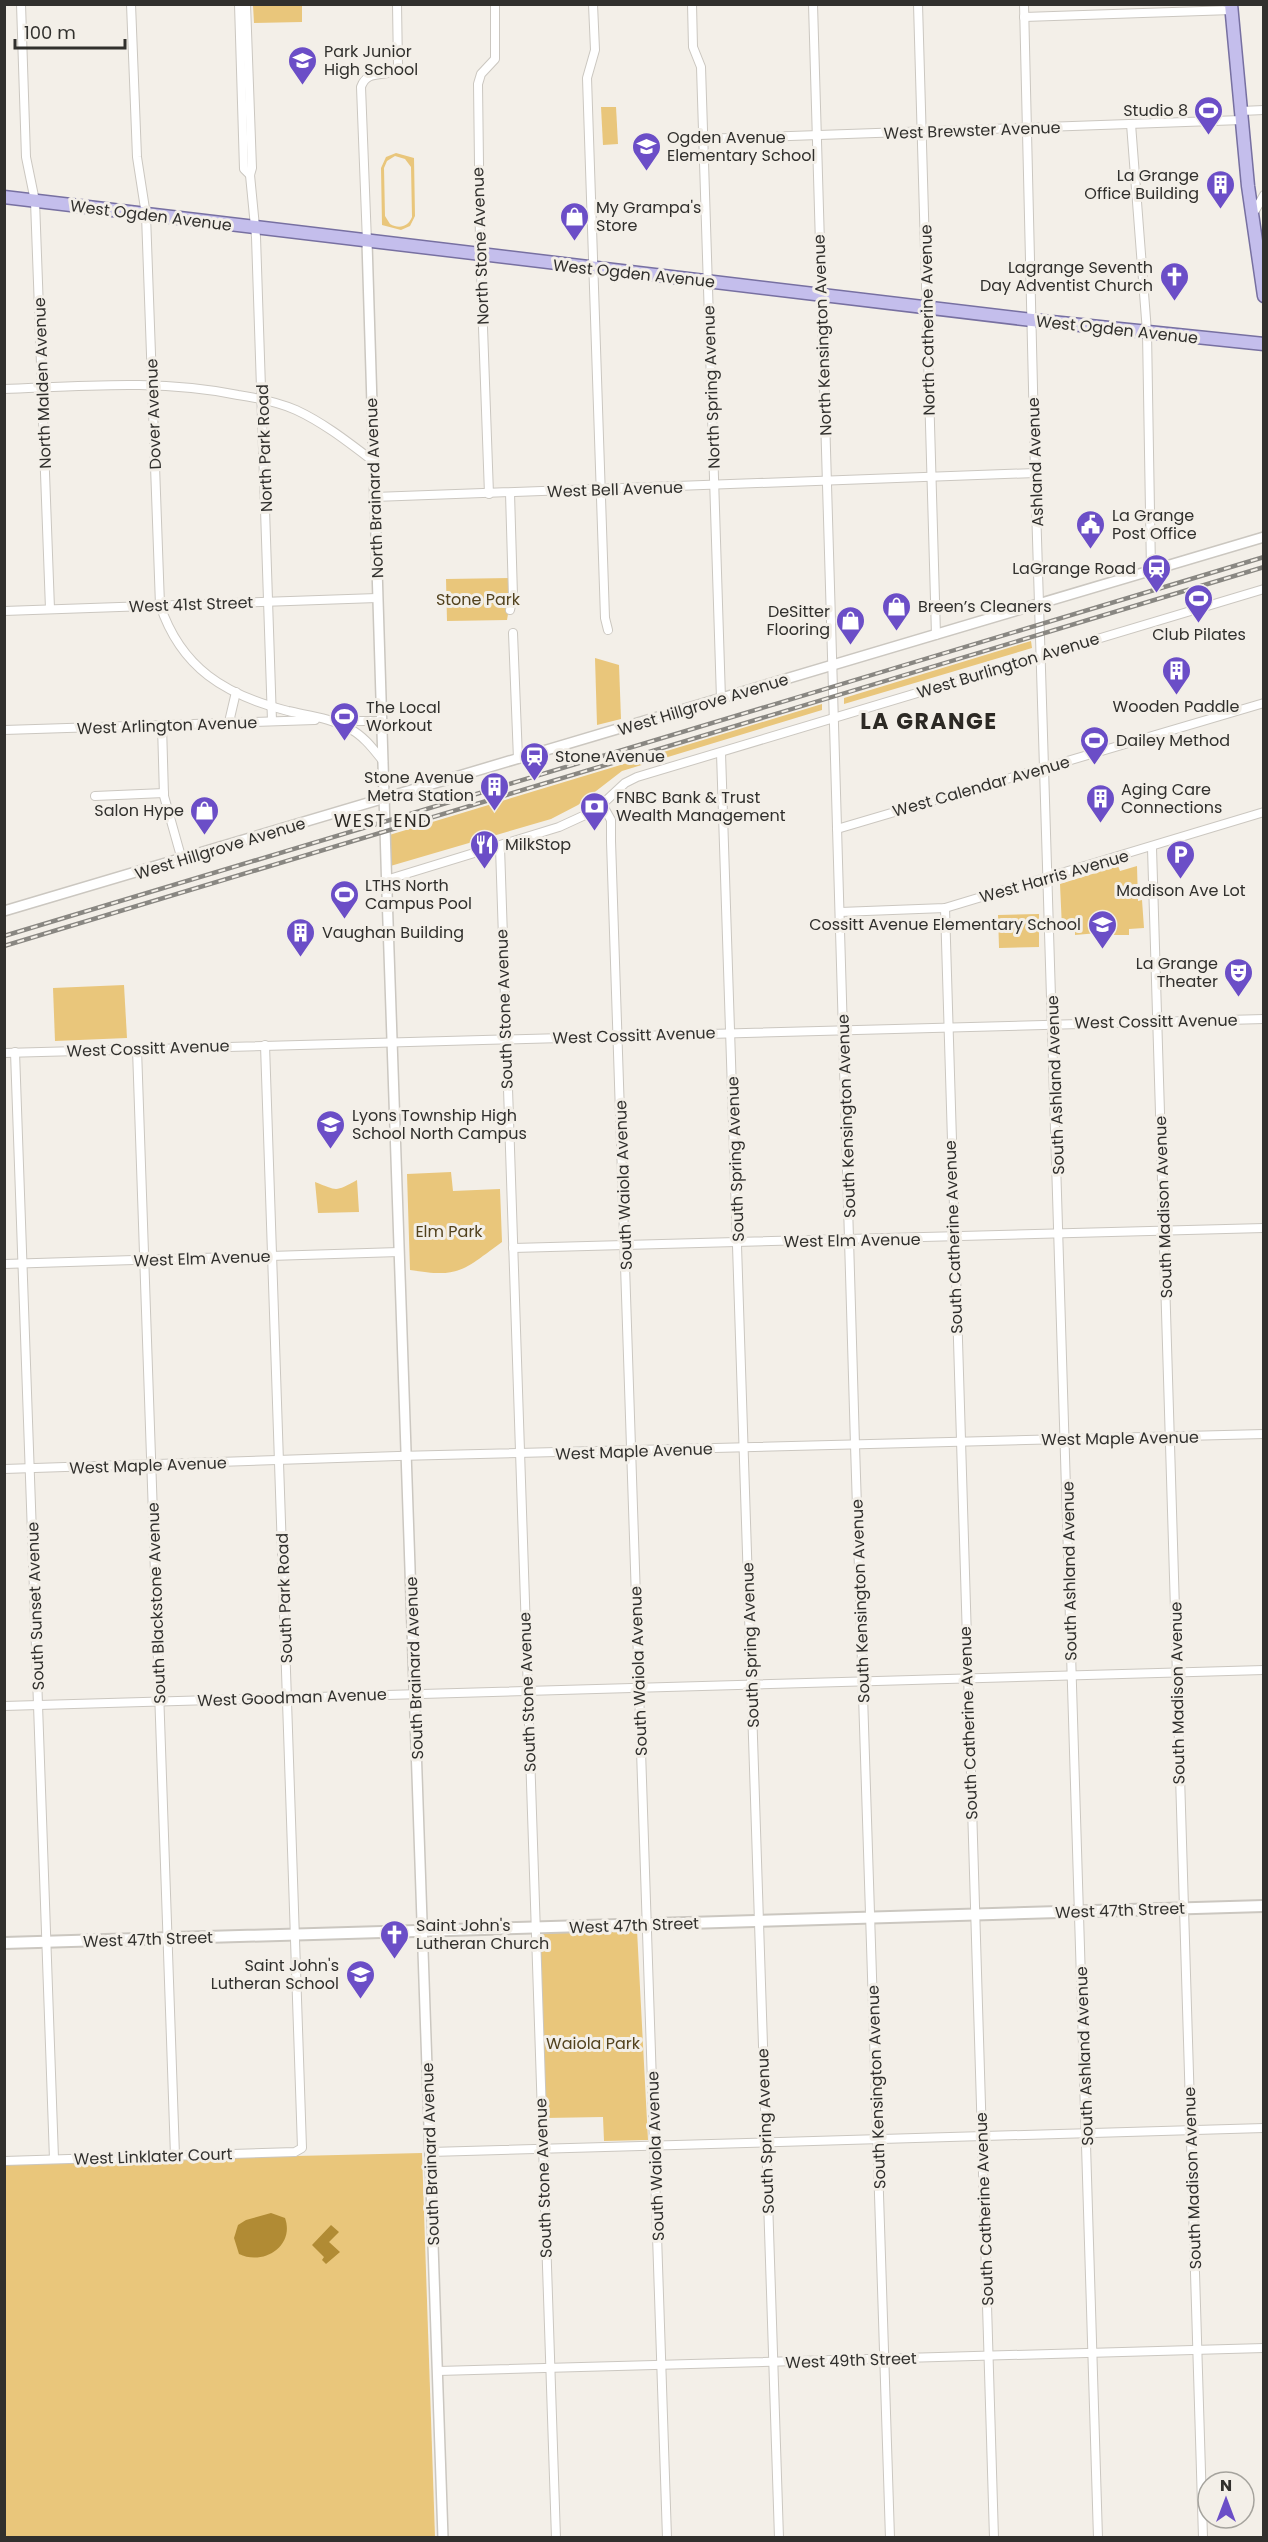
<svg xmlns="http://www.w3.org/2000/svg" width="1268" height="2542" viewBox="0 0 1268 2542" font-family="Poppins,sans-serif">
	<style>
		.green { fill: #e9c67b; fill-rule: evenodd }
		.water { fill: #b18b34 }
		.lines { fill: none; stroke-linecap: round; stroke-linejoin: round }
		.minor-casing { stroke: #cbc7c0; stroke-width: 10 }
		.tertiary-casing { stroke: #cbc7c0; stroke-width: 12 }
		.secondary-casing { stroke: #cbc7c0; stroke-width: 14 }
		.primary-casing { stroke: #7770a1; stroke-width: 15 }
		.minor { stroke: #fff; stroke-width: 8 }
		.tertiary { stroke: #fff; stroke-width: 9 }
		.secondary { stroke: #fff; stroke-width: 10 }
		.primary { stroke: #c4beec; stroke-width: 12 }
		.rail-casing { stroke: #898782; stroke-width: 4.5 }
		.rail { stroke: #f3efe8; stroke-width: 2; stroke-dasharray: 7; stroke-linecap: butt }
		.labels { text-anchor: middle; stroke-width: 6; stroke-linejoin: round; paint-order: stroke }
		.poi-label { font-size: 16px; fill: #31302d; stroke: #f3efe8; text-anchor: start }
		.street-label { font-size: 16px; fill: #31302d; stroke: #f3efe8 }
		.park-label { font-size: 16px; fill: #52421e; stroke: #f3efe8 }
		.neighbourhood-label { font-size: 18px; letter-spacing: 1.5px; fill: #2c2924; stroke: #f3efe8 }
		.district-label { font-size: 22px; font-weight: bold; letter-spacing: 1.5px; fill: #2c2924; stroke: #f3efe8 }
	</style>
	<rect width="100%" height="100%" fill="#f3efe8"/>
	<g class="green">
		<path d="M306 4 302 6V22L254 23 253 5Z"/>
		<path d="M601 107H616L618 144 603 145Z"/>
		<path d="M396 153 414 158 415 216 410 226 401 230 382 225 381 168 386 157ZM395 156 405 159 411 167 412 217C408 227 399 229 390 224L385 216 384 168 387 161Z"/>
		<path d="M511 578V596L507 620 447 621 446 579Z"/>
		<path d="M1031 641 1032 648 844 704V698Z"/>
		<path d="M595 658 619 665 621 719 597 725Z"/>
		<path d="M822 704V710L622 771 578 805 551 819 387 867 386 836Z"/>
		<path d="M1118 866 1120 871 1137 866 1138 901 1142 900 1144 928 1129 929V935H1110V932L1075 935V928H1062L1060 884Z"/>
		<path d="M1039 914V947L999 948 998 915Z"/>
		<path d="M124 985 127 1038 55 1041 53 988Z"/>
		<path d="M451 1172 453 1191 500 1189 502 1242C462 1271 460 1278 410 1270L407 1174Z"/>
		<path d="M357 1180 359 1212 318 1213 315 1182C338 1191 335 1192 357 1180Z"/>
		<path d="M637 1930 648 2140 604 2141 603 2117 545 2118 539 1932Z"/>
		<path d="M422 2153 435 2537H6L4 2163Z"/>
	</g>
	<g class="water">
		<path d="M271 2213 285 2218C295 2246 263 2266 239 2254L234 2238 238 2225 246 2220Z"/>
		<path d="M331 2225 339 2232 329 2242 340 2252 326 2264 322 2260 324 2257 312 2245Z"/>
	</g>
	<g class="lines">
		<defs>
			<g id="minor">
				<path d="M21 4 26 157 35 201 50 609"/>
				<path d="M131 4 137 157 146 215 160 605C181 668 225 695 288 711 310 716 331 718 350 729 364 736 374 750 383 761"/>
				<path d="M239 4 244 169 250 175"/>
				<path d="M246 4 252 168 250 175 256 237 272 721"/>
				<path d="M593 4 595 50 587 78 605 618 608 630"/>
				<path d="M692 4 693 47 701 67 721 699"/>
				<path d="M813 4 855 1445 890 2538"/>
				<path d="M918 4 936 635"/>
				<path d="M1024 4 1035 473 1098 2538"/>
				<path d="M1024 17 1232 10"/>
				<path d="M1241 111 1264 110"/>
				<path d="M1131 124 1147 332 1151 571"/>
				<path d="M703 139 1242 120"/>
				<path d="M1253 214 1264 195"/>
				<path d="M367 242 361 87C368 67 387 80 398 67L397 4"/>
				<path d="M4 389C83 386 161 379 238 395 258 398 278 402 296 410 324 423 348 442 373 461"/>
				<path d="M510 493 513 596 510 610"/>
				<path d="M489 494 480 244 478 84 481 74 495 59V4"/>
				<path d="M374 497 1035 473"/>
				<path d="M4 611 377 598"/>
				<path d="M513 633 518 759"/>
				<path d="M339 721H382"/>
				<path d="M229 722 236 692"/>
				<path d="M162 725 164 796 182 860"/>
				<path d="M4 730 315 720"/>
				<path d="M721 753 779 2538"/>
				<path d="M95 796 164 793"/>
				<path d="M603 806 611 820V841L667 2538"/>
				<path d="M837 829 1264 703"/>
				<path d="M500 847 556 2538"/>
				<path d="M1152 848 1203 2538"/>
				<path d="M386 880 559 827 596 810 625 783 637 777 1264 589"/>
				<path d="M945 908 994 2538"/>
				<path d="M840 912 945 908 1264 812"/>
				<path d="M137 1049 175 2156"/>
				<path d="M15 1052 54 2159"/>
				<path d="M4 1053 1264 1019"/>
				<path d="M513 1248 1264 1228"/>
				<path d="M4 1264 399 1252"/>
				<path d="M4 1469 398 1456 1264 1434"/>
				<path d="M4 1706 1264 1670"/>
				<path d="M430 2152 1264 2128"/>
				<path d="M4 2161 295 2152 302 2148 265 1045"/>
				<path d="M438 2371 1264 2348"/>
			</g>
			<g id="tertiary">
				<path d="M367 242 387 893 443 2538"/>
				<path d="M4 911 1264 537"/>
			</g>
			<path id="secondary" d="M4 1943 1264 1906"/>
			<g id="primary">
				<path d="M1231 4 1248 186 1264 296"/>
				<path d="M4 197 1032 320 1264 344"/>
			</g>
		</defs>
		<use href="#minor" class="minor-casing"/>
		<use href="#tertiary" class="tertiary-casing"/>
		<use href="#secondary" class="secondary-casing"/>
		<use href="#primary" class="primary-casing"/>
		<use href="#minor" class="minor"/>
		<use href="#tertiary" class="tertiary"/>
		<use href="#secondary" class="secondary"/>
		<use href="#primary" class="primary"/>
		<defs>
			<g id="rail">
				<path d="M4 936 1264 557"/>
				<path d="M4 946 1264 567"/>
			</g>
		</defs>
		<use href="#rail" class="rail-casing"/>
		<use href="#rail" class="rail"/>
	</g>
	<defs>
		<symbol id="school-pin" viewBox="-11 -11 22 30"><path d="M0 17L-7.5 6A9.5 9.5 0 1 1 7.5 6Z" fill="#6b4ec7" stroke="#f3efe8"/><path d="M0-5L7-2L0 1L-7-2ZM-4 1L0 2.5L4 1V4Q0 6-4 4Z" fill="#fff"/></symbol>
		<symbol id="stadium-pin" viewBox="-11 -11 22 30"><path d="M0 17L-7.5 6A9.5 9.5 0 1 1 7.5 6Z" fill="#6b4ec7" stroke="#f3efe8"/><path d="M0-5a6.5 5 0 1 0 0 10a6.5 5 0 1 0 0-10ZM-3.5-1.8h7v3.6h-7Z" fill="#fff"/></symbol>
		<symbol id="building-pin" viewBox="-11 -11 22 30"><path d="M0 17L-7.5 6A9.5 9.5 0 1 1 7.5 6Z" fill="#6b4ec7" stroke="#f3efe8"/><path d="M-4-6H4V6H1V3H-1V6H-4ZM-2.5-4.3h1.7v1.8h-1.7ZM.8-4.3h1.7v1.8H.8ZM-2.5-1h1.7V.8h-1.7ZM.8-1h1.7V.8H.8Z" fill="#fff"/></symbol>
		<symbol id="shop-pin" viewBox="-11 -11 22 30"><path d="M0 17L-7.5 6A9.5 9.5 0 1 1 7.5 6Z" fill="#6b4ec7" stroke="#f3efe8"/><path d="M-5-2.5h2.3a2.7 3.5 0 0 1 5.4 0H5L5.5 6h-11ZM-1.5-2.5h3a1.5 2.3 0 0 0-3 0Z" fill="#fff"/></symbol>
		<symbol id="church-pin" viewBox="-11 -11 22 30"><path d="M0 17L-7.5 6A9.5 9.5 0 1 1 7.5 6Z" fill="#6b4ec7" stroke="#f3efe8"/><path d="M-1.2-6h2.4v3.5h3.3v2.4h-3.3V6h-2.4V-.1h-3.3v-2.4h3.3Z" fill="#fff"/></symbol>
		<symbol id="civic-pin" viewBox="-11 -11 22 30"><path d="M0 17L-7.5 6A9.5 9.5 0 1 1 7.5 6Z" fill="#6b4ec7" stroke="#f3efe8"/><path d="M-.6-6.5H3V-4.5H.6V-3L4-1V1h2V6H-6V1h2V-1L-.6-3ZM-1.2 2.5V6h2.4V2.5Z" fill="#fff"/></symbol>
		<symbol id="station-pin" viewBox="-11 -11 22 30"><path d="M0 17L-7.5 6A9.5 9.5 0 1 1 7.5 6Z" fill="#6b4ec7" stroke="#f3efe8"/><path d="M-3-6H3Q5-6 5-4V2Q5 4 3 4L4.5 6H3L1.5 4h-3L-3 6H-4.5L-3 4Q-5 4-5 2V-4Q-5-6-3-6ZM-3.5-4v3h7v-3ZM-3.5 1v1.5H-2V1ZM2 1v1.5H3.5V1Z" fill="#fff"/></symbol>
		<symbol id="bank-pin" viewBox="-11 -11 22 30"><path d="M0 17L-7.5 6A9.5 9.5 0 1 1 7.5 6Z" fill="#6b4ec7" stroke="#f3efe8"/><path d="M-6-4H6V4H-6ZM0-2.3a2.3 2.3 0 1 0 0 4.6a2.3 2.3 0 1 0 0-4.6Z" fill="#fff"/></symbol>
		<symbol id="restaurant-pin" viewBox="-11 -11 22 30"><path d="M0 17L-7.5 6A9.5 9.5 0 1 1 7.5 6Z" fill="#6b4ec7" stroke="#f3efe8"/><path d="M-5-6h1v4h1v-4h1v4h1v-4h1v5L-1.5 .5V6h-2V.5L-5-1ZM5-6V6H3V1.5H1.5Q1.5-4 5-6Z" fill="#fff"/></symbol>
		<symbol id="parking-pin" viewBox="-11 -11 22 30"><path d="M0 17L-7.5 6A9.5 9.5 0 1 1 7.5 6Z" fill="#6b4ec7" stroke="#f3efe8"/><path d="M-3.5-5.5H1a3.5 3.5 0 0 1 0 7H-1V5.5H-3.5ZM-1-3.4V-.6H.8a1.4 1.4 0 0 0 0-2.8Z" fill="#fff"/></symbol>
		<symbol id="theatre-pin" viewBox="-11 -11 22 30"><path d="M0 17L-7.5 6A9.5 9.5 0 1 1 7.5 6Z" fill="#6b4ec7" stroke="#f3efe8"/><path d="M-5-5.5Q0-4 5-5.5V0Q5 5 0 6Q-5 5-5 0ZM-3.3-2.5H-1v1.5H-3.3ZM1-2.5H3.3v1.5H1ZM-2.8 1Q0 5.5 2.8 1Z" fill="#fff"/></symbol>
	</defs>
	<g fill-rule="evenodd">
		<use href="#school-pin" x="286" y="44" width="33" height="45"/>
		<use href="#stadium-pin" x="1192" y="94" width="33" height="45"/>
		<use href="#school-pin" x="630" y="130" width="33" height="45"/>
		<use href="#building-pin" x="1204" y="168" width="33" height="45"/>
		<use href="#shop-pin" x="558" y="200" width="33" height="45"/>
		<use href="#church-pin" x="1158" y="260" width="33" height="45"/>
		<use href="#civic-pin" x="1074" y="508" width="33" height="45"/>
		<use href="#station-pin" x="1140" y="552" width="33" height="45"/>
		<use href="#stadium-pin" x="1182" y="582" width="33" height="45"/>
		<use href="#shop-pin" x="880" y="590" width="33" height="45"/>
		<use href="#shop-pin" x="834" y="604" width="33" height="45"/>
		<use href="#building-pin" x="1160" y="654" width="33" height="45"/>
		<use href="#stadium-pin" x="328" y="700" width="33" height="45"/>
		<use href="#stadium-pin" x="1078" y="724" width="33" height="45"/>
		<use href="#station-pin" x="518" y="740" width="33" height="45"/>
		<use href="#building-pin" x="478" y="770" width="33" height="45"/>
		<use href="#building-pin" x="1084" y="782" width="33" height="45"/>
		<use href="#bank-pin" x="578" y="790" width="33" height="45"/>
		<use href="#shop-pin" x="188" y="794" width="33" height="45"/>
		<use href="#restaurant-pin" x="468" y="828" width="33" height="45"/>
		<use href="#parking-pin" x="1164" y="838" width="33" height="45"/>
		<use href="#stadium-pin" x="328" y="878" width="33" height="45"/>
		<use href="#school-pin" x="1086" y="908" width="33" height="45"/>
		<use href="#building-pin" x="284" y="916" width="33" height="45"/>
		<use href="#theatre-pin" x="1222" y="956" width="33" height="45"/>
		<use href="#school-pin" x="314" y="1108" width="33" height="45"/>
		<use href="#church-pin" x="378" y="1918" width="33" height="45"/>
		<use href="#school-pin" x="344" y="1958" width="33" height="45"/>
	</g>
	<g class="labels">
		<g class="poi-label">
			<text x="324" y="57">Park Junior<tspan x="324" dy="18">High School</tspan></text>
			<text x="1188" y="116" text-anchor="end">Studio 8</text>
			<text x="667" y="143">Ogden Avenue<tspan x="667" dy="18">Elementary School</tspan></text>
			<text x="1199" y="181" text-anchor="end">La Grange<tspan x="1199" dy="18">Office Building</tspan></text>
			<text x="596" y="213">My Grampa's<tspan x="596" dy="18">Store</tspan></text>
			<text x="1153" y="273" text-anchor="end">Lagrange Seventh<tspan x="1153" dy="18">Day Adventist Church</tspan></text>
			<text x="1112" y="521">La Grange<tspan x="1112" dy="18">Post Office</tspan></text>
			<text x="1136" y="574" text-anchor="end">LaGrange Road</text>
			<text x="918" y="612">Breen’s Cleaners</text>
			<text x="830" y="617" text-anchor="end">DeSitter<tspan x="830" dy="18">Flooring</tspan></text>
			<text x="1199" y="640" text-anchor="middle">Club Pilates</text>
			<text x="1176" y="712" text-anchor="middle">Wooden Paddle</text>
			<text x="366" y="713">The Local<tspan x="366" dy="18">Workout</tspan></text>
			<text x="1116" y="746">Dailey Method</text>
			<text x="555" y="762">Stone Avenue</text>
			<text x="474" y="783" text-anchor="end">Stone Avenue<tspan x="474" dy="18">Metra Station</tspan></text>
			<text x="1121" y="795">Aging Care<tspan x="1121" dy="18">Connections</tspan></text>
			<text x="616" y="803">FNBC Bank &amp; Trust<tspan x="616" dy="18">Wealth Management</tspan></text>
			<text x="184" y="816" text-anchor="end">Salon Hype</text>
			<text x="505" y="850">MilkStop</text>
			<text x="365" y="891">LTHS North<tspan x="365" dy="18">Campus Pool</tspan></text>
			<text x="1181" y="896" text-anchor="middle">Madison Ave Lot</text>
			<text x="1081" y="930" text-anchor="end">Cossitt Avenue Elementary School</text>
			<text x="322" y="938">Vaughan Building</text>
			<text x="1218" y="969" text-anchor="end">La Grange<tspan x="1218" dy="18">Theater</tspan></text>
			<text x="352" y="1121">Lyons Township High<tspan x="352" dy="18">School North Campus</tspan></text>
			<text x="416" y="1931">Saint John's<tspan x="416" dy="18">Lutheran Church</tspan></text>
			<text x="339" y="1971" text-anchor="end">Saint John's<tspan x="339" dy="18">Lutheran School</tspan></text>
		</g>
		<g class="street-label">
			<text transform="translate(972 130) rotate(-2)" y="6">West Brewster Avenue</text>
			<text transform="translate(151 215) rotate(7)" y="6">West Ogden Avenue</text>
			<text transform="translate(480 246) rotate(-92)" y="6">North Stone Avenue</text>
			<text transform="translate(634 273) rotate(6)" y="6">West Ogden Avenue</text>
			<text transform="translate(927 320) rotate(-91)" y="6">North Catherine Avenue</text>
			<text transform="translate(1117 329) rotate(6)" y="6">West Ogden Avenue</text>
			<text transform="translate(822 335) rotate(-92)" y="6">North Kensington Avenue</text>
			<text transform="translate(42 383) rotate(-92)" y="6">North Malden Avenue</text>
			<text transform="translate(711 387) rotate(-92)" y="6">North Spring Avenue</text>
			<text transform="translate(153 414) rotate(-92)" y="6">Dover Avenue</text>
			<text transform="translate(264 448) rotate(-92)" y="6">North Park Road</text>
			<text transform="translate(1035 462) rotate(-92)" y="6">Ashland Avenue</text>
			<text transform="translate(374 488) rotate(-92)" y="6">North Brainard Avenue</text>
			<text transform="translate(615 489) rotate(-2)" y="6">West Bell Avenue</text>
			<text transform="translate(191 604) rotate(-2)" y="6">West 41st Street</text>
			<text transform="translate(1008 665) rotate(-17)" y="6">West Burlington Avenue</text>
			<text transform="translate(703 704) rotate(-17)" y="6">West Hillgrove Avenue</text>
			<text transform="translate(167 725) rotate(-2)" y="6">West Arlington Avenue</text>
			<text transform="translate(981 786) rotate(-16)" y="6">West Calendar Avenue</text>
			<text transform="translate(220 848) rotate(-17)" y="6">West Hillgrove Avenue</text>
			<text transform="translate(1054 876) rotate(-16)" y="6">West Harris Avenue</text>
			<text transform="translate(504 1009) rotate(-92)" y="6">South Stone Avenue</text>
			<text transform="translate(1156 1021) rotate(-1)" y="6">West Cossitt Avenue</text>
			<text transform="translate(634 1035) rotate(-2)" y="6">West Cossitt Avenue</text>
			<text transform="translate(148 1048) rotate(-2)" y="6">West Cossitt Avenue</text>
			<text transform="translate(1055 1085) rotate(-92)" y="6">South Ashland Avenue</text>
			<text transform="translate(846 1116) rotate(-92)" y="6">South Kensington Avenue</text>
			<text transform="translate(735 1159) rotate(-92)" y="6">South Spring Avenue</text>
			<text transform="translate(623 1185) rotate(-92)" y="6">South Waiola Avenue</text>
			<text transform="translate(1163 1207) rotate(-92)" y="6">South Madison Avenue</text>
			<text transform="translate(953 1237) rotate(-92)" y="6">South Catherine Avenue</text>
			<text transform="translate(852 1240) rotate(-1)" y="6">West Elm Avenue</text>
			<text transform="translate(202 1258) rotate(-2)" y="6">West Elm Avenue</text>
			<text transform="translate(1120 1438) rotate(-1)" y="6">West Maple Avenue</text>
			<text transform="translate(634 1451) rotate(-2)" y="6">West Maple Avenue</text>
			<text transform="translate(148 1465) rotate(-2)" y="6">West Maple Avenue</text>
			<text transform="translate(1069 1571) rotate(-91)" y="6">South Ashland Avenue</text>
			<text transform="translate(284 1598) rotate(-92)" y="6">South Park Road</text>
			<text transform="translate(860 1601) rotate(-92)" y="6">South Kensington Avenue</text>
			<text transform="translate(156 1603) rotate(-92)" y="6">South Blackstone Avenue</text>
			<text transform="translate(35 1606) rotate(-92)" y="6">South Sunset Avenue</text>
			<text transform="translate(750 1645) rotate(-92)" y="6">South Spring Avenue</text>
			<text transform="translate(414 1668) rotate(-92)" y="6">South Brainard Avenue</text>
			<text transform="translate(638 1671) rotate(-92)" y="6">South Waiola Avenue</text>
			<text transform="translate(527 1692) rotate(-92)" y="6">South Stone Avenue</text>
			<text transform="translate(1177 1693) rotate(-91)" y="6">South Madison Avenue</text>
			<text transform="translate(292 1697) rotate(-2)" y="6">West Goodman Avenue</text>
			<text transform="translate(968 1723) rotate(-92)" y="6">South Catherine Avenue</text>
			<text transform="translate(1120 1910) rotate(-2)" y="6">West 47th Street</text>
			<text transform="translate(634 1925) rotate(-2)" y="6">West 47th Street</text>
			<text transform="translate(148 1939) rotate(-2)" y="6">West 47th Street</text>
			<text transform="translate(1084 2056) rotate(-92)" y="6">South Ashland Avenue</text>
			<text transform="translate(876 2087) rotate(-92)" y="6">South Kensington Avenue</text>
			<text transform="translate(765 2131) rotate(-92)" y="6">South Spring Avenue</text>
			<text transform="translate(430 2154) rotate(-92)" y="6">South Brainard Avenue</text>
			<text transform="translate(153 2156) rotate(-2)" y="6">West Linklater Court</text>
			<text transform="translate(655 2156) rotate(-92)" y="6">South Waiola Avenue</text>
			<text transform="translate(543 2178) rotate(-92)" y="6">South Stone Avenue</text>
			<text transform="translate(1192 2178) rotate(-92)" y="6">South Madison Avenue</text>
			<text transform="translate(984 2209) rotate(-92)" y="6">South Catherine Avenue</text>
			<text transform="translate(851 2360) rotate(-2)" y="6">West 49th Street</text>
		</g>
		<g class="park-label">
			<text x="478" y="605">Stone Park</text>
			<text x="449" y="1237">Elm Park</text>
			<text x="593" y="2049">Waiola Park</text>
		</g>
		<g class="neighbourhood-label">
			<text x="383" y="827">WEST END</text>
		</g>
		<g class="district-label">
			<text x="929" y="729">LA GRANGE</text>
		</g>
	</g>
	<rect width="1268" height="2542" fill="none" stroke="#31302d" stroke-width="12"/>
	<g transform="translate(1226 2500)"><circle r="28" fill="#f3efe8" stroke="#a5a39d" stroke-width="1.5"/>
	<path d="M0-4.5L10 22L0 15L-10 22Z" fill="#6b4ec7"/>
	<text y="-9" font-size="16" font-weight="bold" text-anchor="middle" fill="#31302d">N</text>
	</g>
	<path d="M15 39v9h110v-9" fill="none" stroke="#31302d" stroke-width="3"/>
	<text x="24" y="39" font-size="18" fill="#31302d" stroke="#f3efe8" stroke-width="4.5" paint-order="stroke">100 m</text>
</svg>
